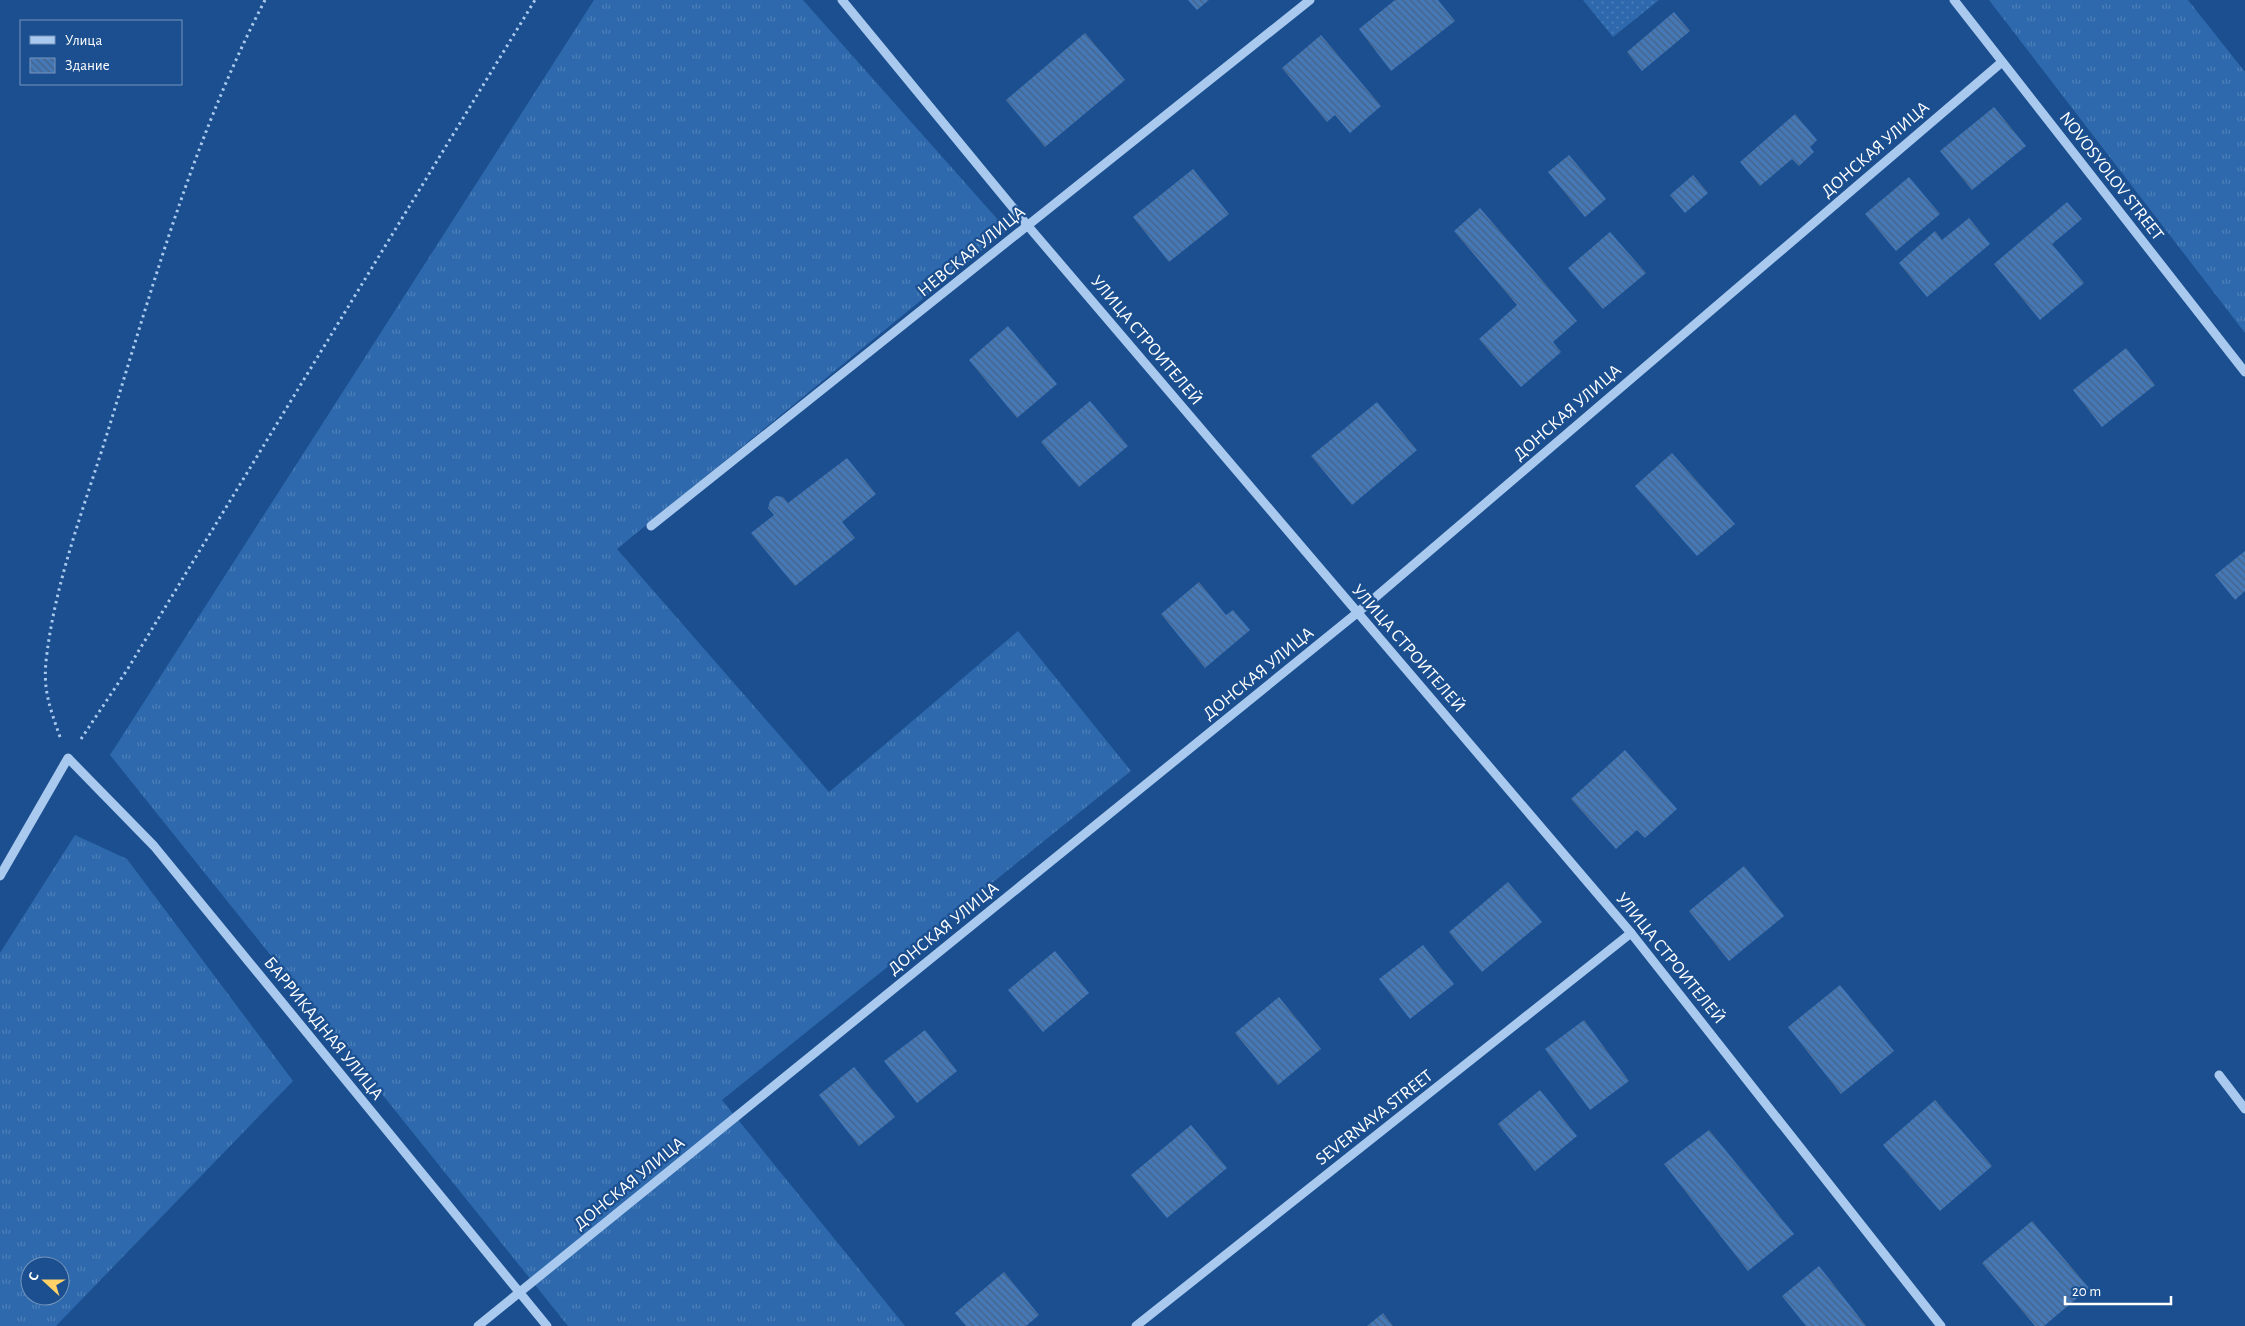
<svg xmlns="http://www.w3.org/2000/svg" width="2245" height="1326" viewBox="0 0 2245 1326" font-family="'Alegreya Sans',sans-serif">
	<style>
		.grass { fill: url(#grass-tufts); fill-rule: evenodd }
		.garden { fill: url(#garden-dots) }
		.building { fill: url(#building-back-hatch) }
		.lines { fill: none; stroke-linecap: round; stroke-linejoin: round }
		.path { stroke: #a9c9ee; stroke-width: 3; stroke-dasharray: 2.5 4; stroke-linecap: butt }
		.minor { stroke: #a9c9ee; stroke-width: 9 }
		.labels { text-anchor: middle; stroke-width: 4.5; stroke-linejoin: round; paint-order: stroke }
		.street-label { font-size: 18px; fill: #fff; stroke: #1b4f8f }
	</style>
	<defs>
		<pattern id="grass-tufts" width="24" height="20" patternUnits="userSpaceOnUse" patternTransform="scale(1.25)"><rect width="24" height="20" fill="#2e69ad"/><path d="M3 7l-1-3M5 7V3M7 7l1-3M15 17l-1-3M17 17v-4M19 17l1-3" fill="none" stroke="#4d80b9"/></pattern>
		<pattern id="garden-dots" width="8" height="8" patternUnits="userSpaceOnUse" patternTransform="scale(1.25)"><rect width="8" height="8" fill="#2e69ad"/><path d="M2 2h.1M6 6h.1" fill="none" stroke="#4d80b9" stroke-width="1.8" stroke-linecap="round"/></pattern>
		<pattern id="building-back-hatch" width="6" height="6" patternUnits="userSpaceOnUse" patternTransform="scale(1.25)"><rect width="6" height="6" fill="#4478b7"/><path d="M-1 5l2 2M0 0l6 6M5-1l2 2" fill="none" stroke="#486282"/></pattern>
	</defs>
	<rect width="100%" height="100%" fill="#1b4f8f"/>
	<g class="grass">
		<path d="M594 0H803L1007 230 617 549 829 792 1018 631 1131 771 722 1100 905 1326H568L110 755Z"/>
		<path d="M1989 0H2188L2245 72V333Z"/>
		<path d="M75 835 127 859 293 1081 56 1326H0V953ZM30 1266H60V1296H30Z"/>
	</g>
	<path class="garden" d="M1583 0H1659L1613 37Z"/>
	<g class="building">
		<path d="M1188 0H1209L1197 10Z"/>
		<path d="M1395 0H1438L1455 21 1391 71 1359 29Z"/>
		<path d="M1674 12 1690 31 1642 71 1627 52Z"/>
		<path d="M1085 33 1125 80 1045 147 1006 100Z"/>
		<path d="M1321 35 1381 106 1350 133 1335 115 1327 122 1282 68Z"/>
		<path d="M1994 107 2026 146 1972 190 1940 151Z"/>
		<path d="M1795 114 1817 140 1810 147 1814 152 1799 166 1792 159 1760 186 1740 162Z"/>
		<path d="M1569 155 1606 199 1585 217 1548 172Z"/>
		<path d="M1193 169 1229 214 1169 262 1133 217Z"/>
		<path d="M1693 175 1708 193 1685 213 1670 195Z"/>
		<path d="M1909 177 1940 214 1896 251 1865 214Z"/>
		<path d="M2067 202 2082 219 2052 244 2084 283 2040 320 1994 264Z"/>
		<path d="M1480 208 1577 321 1553 342 1561 352 1521 387 1479 339 1517 305 1454 231Z"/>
		<path d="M1969 218 1990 244 1927 297 1899 263 1935 231 1942 240Z"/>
		<path d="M1610 232 1646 273 1603 309 1568 268Z"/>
		<path d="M1008 326 1057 384 1017 418 969 360Z"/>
		<path d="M2126 348 2155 385 2102 427 2073 390Z"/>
		<path d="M1090 401 1128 446 1079 487 1041 442Z"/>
		<path d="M1377 402 1417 450 1352 505 1311 456Z"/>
		<path d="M1672 453 1735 524 1697 556 1635 486Z"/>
		<path d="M847 458 876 494 842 522 855 538 795 586 751 533 774 515 768 508 770 501 776 496 783 497 788 503Z"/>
		<path d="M2245 551V591L2235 600 2215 575Z"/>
		<path d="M1199 582 1226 615 1233 610 1250 630 1205 668 1161 614Z"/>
		<path d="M1625 750 1677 809 1645 838 1637 830 1616 849 1571 799Z"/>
		<path d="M1744 866 1784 916 1729 961 1689 911Z"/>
		<path d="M1508 882 1542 922 1482 972 1449 932Z"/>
		<path d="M1423 945 1454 984 1410 1019 1379 979Z"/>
		<path d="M1055 951 1089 993 1043 1032 1008 990Z"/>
		<path d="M1840 985 1894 1051 1841 1094 1788 1027Z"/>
		<path d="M1279 997 1321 1049 1278 1085 1235 1033Z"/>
		<path d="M1584 1020 1629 1081 1590 1110 1545 1049Z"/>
		<path d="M925 1030 957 1071 917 1103 884 1061Z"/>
		<path d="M854 1067 895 1117 859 1146 819 1095Z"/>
		<path d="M1540 1090 1577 1136 1535 1171 1498 1124Z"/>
		<path d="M1935 1100 1992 1166 1940 1211 1883 1145Z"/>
		<path d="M1191 1125 1227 1168 1167 1218 1131 1175Z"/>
		<path d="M1709 1130 1794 1234 1748 1271 1664 1164Z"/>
		<path d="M2032 1221 2089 1288 2044 1326H2035L1982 1263Z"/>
		<path d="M1819 1266 1866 1326H1806L1782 1296Z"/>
		<path d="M1004 1272 1039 1315 1026 1326H966L955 1313Z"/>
		<path d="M1383 1313 1393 1326H1367Z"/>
	</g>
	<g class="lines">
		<g class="path">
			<path d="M60 737C49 705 42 688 47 653 57 574 88 497 111 421 155 278 196 133 265 0"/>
			<path d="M81 739 127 670 535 0"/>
		</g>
		<g class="minor">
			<path d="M842 0 1028 226 1631 933 1941 1326"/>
			<path d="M1954 0 2245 372"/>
			<path d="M651 526 1310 0"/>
			<path d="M0 876 68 758 154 846 547 1326"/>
			<path d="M2219 1075 2245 1109"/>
			<path d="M478 1326 1357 613 2002 62"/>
			<path d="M1136 1326 1631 933"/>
		</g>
	</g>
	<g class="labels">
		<g class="street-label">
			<text transform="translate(1875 149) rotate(-41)" y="6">ДОНСКАЯ УЛИЦА</text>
			<text transform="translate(2112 176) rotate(52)" y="6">NOVOSYOLOV STREET</text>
			<text transform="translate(971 251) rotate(-39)" y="6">НЕВСКАЯ УЛИЦА</text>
			<text transform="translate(1147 340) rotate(50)" y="6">УЛИЦА СТРОИТЕЛЕЙ</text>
			<text transform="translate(1567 412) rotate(-41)" y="6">ДОНСКАЯ УЛИЦА</text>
			<text transform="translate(1409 648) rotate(49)" y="6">УЛИЦА СТРОИТЕЛЕЙ</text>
			<text transform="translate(1258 673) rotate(-39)" y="6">ДОНСКАЯ УЛИЦА</text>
			<text transform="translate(943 928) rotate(-39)" y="6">ДОНСКАЯ УЛИЦА</text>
			<text transform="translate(1671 958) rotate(51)" y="6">УЛИЦА СТРОИТЕЛЕЙ</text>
			<text transform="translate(324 1028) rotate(51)" y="6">БАРРИКАДНАЯ УЛИЦА</text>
			<text transform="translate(1374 1117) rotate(-38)" y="6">SEVERNAYA STREET</text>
			<text transform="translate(629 1183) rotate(-39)" y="6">ДОНСКАЯ УЛИЦА</text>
		</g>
	</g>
	<rect x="20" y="20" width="162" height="65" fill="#1b4f8f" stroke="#7695bc"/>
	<rect x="30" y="36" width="25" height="8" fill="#a9c9ee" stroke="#7695bc"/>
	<text x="65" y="45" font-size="15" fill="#ffffff">Улица</text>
	<rect x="30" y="58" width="25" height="15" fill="url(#building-back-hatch)" stroke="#7695bc"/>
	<text x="65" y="70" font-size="15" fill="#ffffff">Здание</text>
	<g transform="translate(45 1281) rotate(291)"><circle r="24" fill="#1b4f8f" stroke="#7695bc"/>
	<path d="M0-4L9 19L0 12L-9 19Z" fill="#ffd166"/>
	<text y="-8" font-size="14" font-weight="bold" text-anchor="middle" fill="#ffffff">С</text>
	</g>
	<path d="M2065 1296v8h106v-8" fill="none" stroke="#ffffff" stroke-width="2.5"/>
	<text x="2072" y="1296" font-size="15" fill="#ffffff" stroke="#1b4f8f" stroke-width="4" paint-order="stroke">20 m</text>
</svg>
